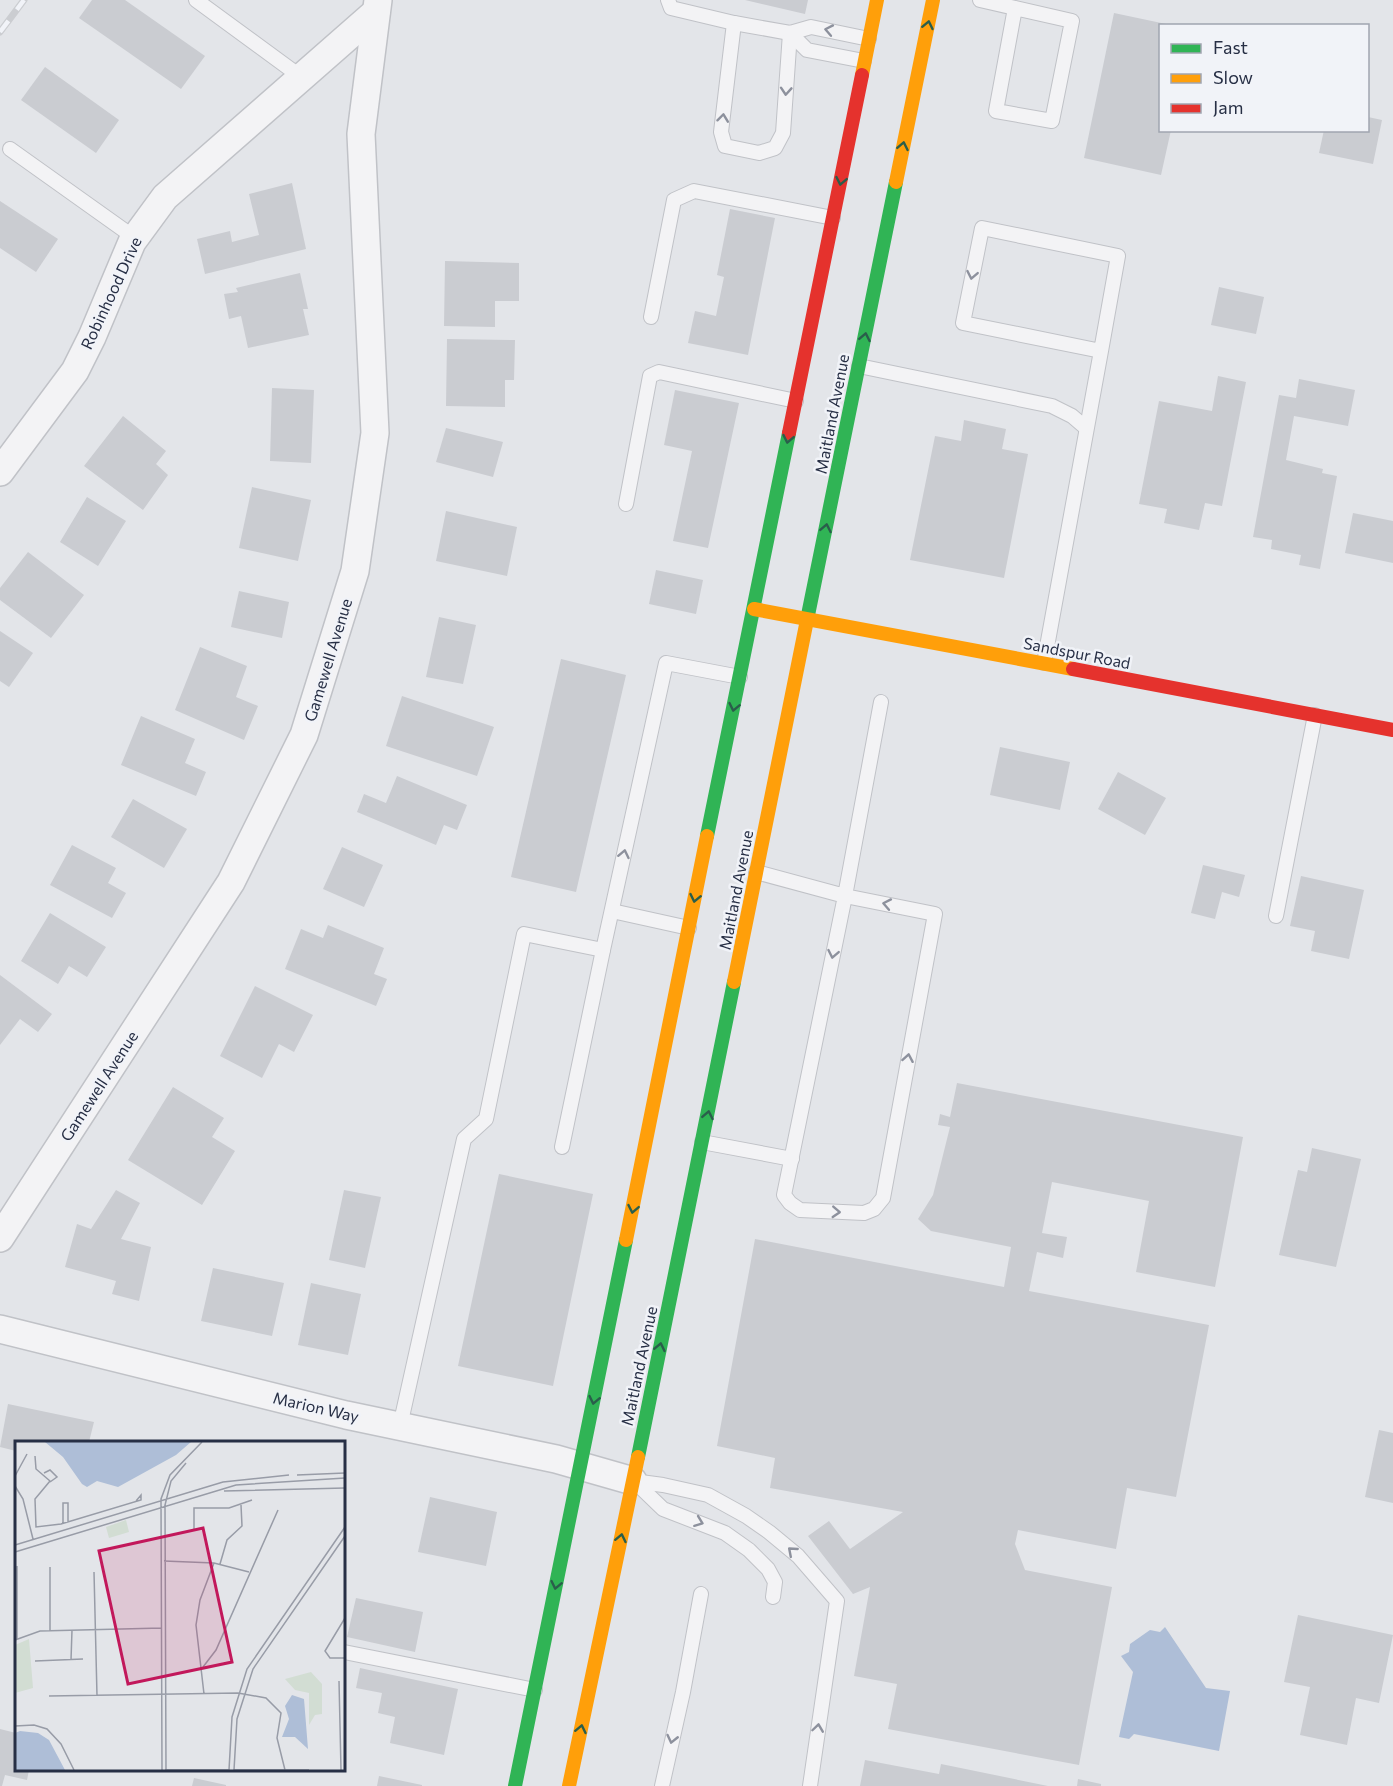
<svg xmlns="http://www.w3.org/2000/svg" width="1393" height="1786" viewBox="0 0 1393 1786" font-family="Commissioner,sans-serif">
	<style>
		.water { fill: #aebed7 }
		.building { fill: #caccd1 }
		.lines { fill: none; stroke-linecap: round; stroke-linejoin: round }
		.lane-casing { stroke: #c0c2c7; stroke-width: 16 }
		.street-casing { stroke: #c0c2c7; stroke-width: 30 }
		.lane { stroke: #f3f3f5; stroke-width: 14 }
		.street { stroke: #f3f3f5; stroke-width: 27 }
		.fast { stroke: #30b455; stroke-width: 14 }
		.slow { stroke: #ff9f0a; stroke-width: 14 }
		.jam { stroke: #e5322d; stroke-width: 14 }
		.rail-casing { stroke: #cbcdd1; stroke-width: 7 }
		.rail { stroke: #f1f3f8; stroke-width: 4.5; stroke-dasharray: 14; stroke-linecap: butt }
		.oneway { stroke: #2a5e4b }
		.oneway2 { stroke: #8d919d }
		.labels { text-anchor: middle; stroke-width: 5; stroke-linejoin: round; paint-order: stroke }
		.street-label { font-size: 16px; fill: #272f45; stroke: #f1f3f8 }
		.inset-road { fill: none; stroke: #989ca7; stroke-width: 1.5 }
		.view { fill: #c2185b; fill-opacity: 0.15; stroke: #c2185b; stroke-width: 3 }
		.inset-edge { fill: none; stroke: #272f45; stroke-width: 3 }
	</style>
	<rect width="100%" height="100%" fill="#e3e5e9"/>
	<path class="water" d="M1165 1627 1206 1688 1230 1691 1219 1751 1134 1734 1129 1739 1119 1737 1133 1672 1121 1656 1129 1652 1130 1644 1150 1630 1160 1632Z"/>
	<g class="building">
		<path d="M92 0H125L205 56 181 89 79 18Z"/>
		<path d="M745 0H808L805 14Z"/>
		<path d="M1114 13 1166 24 1160 26V130H1171L1161 175 1084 158Z"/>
		<path d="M45 67 119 120 96 153 21 100Z"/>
		<path d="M1368 117 1382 120 1373 164 1319 153 1324 130H1368Z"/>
		<path d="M292 183 306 249 205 274 197 239 230 231 232 242 259 235 249 194Z"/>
		<path d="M0 201 58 239 36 272 0 248Z"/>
		<path d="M730 209 775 218 748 355 688 343 695 311 716 316 724 277 717 275Z"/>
		<path d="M445 261 519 263V301H495V327L444 326Z"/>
		<path d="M300 273 308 309H303L309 335 248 348 241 316 229 319 224 294 238 292 236 288Z"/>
		<path d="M1219 287 1264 297 1256 334 1211 325Z"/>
		<path d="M447 339 515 340 514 380H505V407L446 406Z"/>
		<path d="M1218 376 1246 382 1222 506 1205 503 1199 530 1164 523 1167 509 1139 504 1159 401 1212 411Z"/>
		<path d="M1299 379 1355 390 1348 426 1294 416 1286 460 1323 469 1322 473 1337 476 1320 569 1299 565 1301 555 1271 549 1272 540 1253 537 1279 395 1296 398Z"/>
		<path d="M272 388 314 390 311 463 270 461Z"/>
		<path d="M675 390 739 403 708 548 673 541 692 451 664 445Z"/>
		<path d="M123 416 166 451 156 464 168 475 143 510 84 466Z"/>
		<path d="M964 420 1006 429 1002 449 1028 454 1004 578 910 560 935 436 961 441Z"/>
		<path d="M446 428 503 442 493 477 436 462Z"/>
		<path d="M252 487 311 500 298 561 239 548Z"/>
		<path d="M87 497 126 521 98 566 60 542Z"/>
		<path d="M446 511 517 527 507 576 436 561Z"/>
		<path d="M1353 513 1393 521V563L1345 553Z"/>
		<path d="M28 552 84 595 51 638 0 600V588Z"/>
		<path d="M656 570 703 580 696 614 649 604Z"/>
		<path d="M239 591 289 602 282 638 231 627Z"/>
		<path d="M439 617 476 625 463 684 426 677Z"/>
		<path d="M0 631 33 653 9 687 0 681Z"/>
		<path d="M200 647 247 666 236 697 258 706 244 740 175 710Z"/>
		<path d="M561 659 626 675 576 892 511 877Z"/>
		<path d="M402 696 494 727 477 776 386 746Z"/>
		<path d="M141 716 195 739 185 763 206 772 196 796 121 765Z"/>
		<path d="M1000 747 1070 762 1060 810 990 795Z"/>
		<path d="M1118 772 1166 798 1145 835 1098 809Z"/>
		<path d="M397 776 467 805 457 830 444 825 436 845 357 812 364 794 386 803Z"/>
		<path d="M133 799 187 829 164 868 111 837Z"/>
		<path d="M72 845 116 868 108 883 126 893 112 918 50 885Z"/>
		<path d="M342 847 383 865 364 907 323 889Z"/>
		<path d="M1203 865 1245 875 1239 897 1222 892 1215 919 1191 913Z"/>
		<path d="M1301 876 1364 890 1349 959 1311 951 1315 931 1290 926Z"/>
		<path d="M50 913 106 947 87 977 69 966 58 984 21 961Z"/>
		<path d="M328 925 384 948 374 974 387 979 376 1006 285 969 301 929 323 938Z"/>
		<path d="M0 975 52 1014 38 1032 20 1019 0 1045Z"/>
		<path d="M255 986 313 1015 294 1052 279 1044 262 1078 220 1056Z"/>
		<path d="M957 1083 1243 1137 1215 1287 1136 1272 1149 1201 1052 1182 1042 1233 1067 1237 1063 1258 1037 1252 1029 1291 1209 1325 1176 1497 1127 1488 1116 1549 1018 1530 1015 1544 1025 1570 1112 1587 1079 1765 888 1729 897 1684 854 1676 870 1587 853 1594 808 1536 829 1521 850 1549 903 1512 770 1488 775 1458 717 1446 755 1239 1004 1287 1011 1247 931 1231 918 1219 933 1195 950 1127 938 1125 940 1114 950 1117Z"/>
		<path d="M173 1087 224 1118 212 1137 235 1151 202 1205 128 1160Z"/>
		<path d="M1312 1148 1361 1159 1336 1267 1279 1255 1298 1170 1307 1172Z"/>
		<path d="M499 1174 593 1194 553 1386 458 1366Z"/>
		<path d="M116 1190 140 1203 121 1239 151 1247 139 1301 112 1294 116 1281 65 1267 77 1224 91 1229Z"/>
		<path d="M344 1190 381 1197 365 1268 329 1260Z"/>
		<path d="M213 1268 284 1283 272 1336 201 1321Z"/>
		<path d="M311 1283 361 1294 348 1355 298 1345Z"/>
		<path d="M8 1404 94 1422 89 1442H16V1451L0 1447Z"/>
		<path d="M1379 1430 1393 1433V1503L1365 1497Z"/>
		<path d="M430 1497 497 1512 486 1566 418 1552Z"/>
		<path d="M356 1598 423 1612 415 1652 347 1637Z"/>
		<path d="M1298 1615 1393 1635 1379 1703 1356 1698 1347 1745 1300 1735 1310 1687 1284 1682Z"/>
		<path d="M360 1668 458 1689 444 1755 390 1743 395 1717 378 1713 382 1693 356 1688Z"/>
		<path d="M0 1729 16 1733V1770H29L27 1780 5 1775 2 1786H0Z"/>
		<path d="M865 1760 939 1774 941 1764 1048 1786H860Z"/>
		<path d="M379 1776 422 1785V1786H377Z"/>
		<path d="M194 1778 226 1785V1786H192Z"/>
		<path d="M1078 1779 1101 1784V1786H1077Z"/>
	</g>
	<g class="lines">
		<defs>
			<g id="lane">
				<path d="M196 0 301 77"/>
				<path d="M668 0 671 8 734 23 790 33 811 27 869 39"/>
				<path d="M980 0 1072 21 1052 121 996 111 1015 8"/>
				<path d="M734 23 721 132 725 146 759 153 775 148 783 133 790 33"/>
				<path d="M790 33 807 50 864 61"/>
				<path d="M10 149 135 238"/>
				<path d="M651 317 674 200 694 191 833 218"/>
				<path d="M859 366 1052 406 1072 416 1086 428"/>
				<path d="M626 504 650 376 659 372 796 401"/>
				<path d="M1044 663 1101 351 963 323 982 228 1118 256 1101 351"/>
				<path d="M756 872 845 896 935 914 883 1198 874 1209 864 1213 800 1210 790 1203 784 1195 845 896 881 702"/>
				<path d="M612 911 689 928"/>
				<path d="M1276 916 1315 715"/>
				<path d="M603 950 666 663 740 677"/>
				<path d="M702 1142 792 1159"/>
				<path d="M400 1426 464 1139 486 1119 524 934 603 950 562 1147"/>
				<path d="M633 1481 663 1485 708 1495 746 1516 769 1532 798 1556 837 1601 810 1786"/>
				<path d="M635 1482 663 1509 725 1533 749 1550 768 1569 775 1582 773 1597"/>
				<path d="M344 1652 535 1690"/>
				<path d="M662 1786 683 1692 701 1594"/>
			</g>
			<g id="street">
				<path d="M0 472 75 371 92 337 132 242 165 197 376 12"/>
				<path d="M0 1238 231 882 304 735 355 571 375 433 361 134 378 0"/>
				<path d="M0 1329 346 1415 556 1459 633 1481"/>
			</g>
		</defs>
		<use href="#lane" class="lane-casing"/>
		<use href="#street" class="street-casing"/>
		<use href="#lane" class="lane"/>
		<use href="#street" class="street"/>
		<g class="fast">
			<path d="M807 620 896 182"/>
			<path d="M707 836 789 433"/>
			<path d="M638 1457 734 982"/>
			<path d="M515 1786 626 1240"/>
		</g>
		<g class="slow">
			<path d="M862 75 877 0"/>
			<path d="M896 182 933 0"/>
			<path d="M754 609 1073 669"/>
			<path d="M734 982 807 620"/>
			<path d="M626 1240 707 836"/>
			<path d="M569 1786 638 1457"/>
		</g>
		<g class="jam">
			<path d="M789 433 862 75"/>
			<path d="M1073 669 1393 730"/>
		</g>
		<defs>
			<path id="rail" d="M0 32 24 0"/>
		</defs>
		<use href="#rail" class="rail-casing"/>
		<use href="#rail" class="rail"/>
	</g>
	<defs><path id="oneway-chevron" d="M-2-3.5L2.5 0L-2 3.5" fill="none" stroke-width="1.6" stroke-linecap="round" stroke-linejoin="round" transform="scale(1.5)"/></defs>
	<g class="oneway">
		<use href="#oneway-chevron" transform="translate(928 25) rotate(-78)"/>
		<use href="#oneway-chevron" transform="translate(903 146) rotate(-79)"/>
		<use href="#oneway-chevron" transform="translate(841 181) rotate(101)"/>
		<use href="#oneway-chevron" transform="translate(865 337) rotate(-79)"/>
		<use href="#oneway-chevron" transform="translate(788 439) rotate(101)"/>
		<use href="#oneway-chevron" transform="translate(826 528) rotate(-79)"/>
		<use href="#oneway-chevron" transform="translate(734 707) rotate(102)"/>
		<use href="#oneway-chevron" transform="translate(695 898) rotate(102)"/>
		<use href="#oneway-chevron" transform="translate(708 1115) rotate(-79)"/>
		<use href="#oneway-chevron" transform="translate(633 1209) rotate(101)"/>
		<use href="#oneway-chevron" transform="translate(660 1347) rotate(-78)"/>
		<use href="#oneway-chevron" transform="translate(594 1400) rotate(102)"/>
		<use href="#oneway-chevron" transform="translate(621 1538) rotate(-78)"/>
		<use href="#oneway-chevron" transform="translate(556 1585) rotate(102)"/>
		<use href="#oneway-chevron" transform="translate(581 1729) rotate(-78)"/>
	</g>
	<g class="oneway2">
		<use href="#oneway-chevron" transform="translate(829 30) rotate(-169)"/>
		<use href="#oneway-chevron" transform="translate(786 91) rotate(94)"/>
		<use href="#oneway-chevron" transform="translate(723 118) rotate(-83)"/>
		<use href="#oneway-chevron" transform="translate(972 275) rotate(101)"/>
		<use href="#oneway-chevron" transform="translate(624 854) rotate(-78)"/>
		<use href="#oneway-chevron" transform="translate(887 904) rotate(-169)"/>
		<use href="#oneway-chevron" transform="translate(833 954) rotate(101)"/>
		<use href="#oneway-chevron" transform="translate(908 1058) rotate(-80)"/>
		<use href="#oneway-chevron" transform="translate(836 1212) rotate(3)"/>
		<use href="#oneway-chevron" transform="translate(699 1522) rotate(21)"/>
		<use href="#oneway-chevron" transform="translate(792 1551) rotate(-139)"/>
		<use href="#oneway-chevron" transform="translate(818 1728) rotate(-82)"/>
		<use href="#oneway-chevron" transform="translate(672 1739) rotate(103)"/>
	</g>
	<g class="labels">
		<g class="street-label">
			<text transform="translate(111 293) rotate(-65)" y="6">Robinhood Drive</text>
			<text transform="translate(832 414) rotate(-79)" y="6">Maitland Avenue</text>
			<text transform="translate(1077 653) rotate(11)" y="6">Sandspur Road</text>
			<text transform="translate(328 660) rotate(-73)" y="6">Gamewell Avenue</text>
			<text transform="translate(736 890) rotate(-79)" y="6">Maitland Avenue</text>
			<text transform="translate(99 1086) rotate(-57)" y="6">Gamewell Avenue</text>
			<text transform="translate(639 1366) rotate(-78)" y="6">Maitland Avenue</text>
			<text transform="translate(316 1407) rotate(13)" y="6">Marion Way</text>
		</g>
	</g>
	<g transform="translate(15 1441)">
		<rect width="330" height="330" fill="#e3e5e9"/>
		<path d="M111 79 114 91 94 97 91 86ZM14 198 18 247 0 252V204ZM296 231 307 243V273L300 274 294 284V252L280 249 270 238Z" fill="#d2ddd3"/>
		<path d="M30 1H176L161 14 103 46 82 40 72 46 67 43 48 16ZM277 254 289 258 293 308 280 296H267L274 278 270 265ZM5 290 23 292 34 299 50 329H0V292Z" fill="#aebed7"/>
		<path class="inset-road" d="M20 15 21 28 35 40 20 58 21 86 46 83 126 59V54L121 60M29 32 35 29 42 36 35 41M282 34 330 32M0 35 12 13M0 45 8 58 18 98M209 50 330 47M48 82V62H53V81M179 88V67H214L237 59M0 104 208 41 274 34M0 111 221 44 330 37M149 120 199 122 234 131M205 123 212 99 227 85 226 64M2 125V198M35 126V190M79 131 82 255M330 177 310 210 315 217H330M0 199 25 190 147 187M56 219 57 189M20 220 68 218M188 226 201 209 263 69M324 240 326 329M189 253 181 184 185 159 199 122M34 255 223 252 251 257 266 272 262 297 270 329M0 285 19 284 32 288 46 303 59 329M147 329 146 58 155 34 187 1M150 329H214M151 329 150 64 156 40 171 22M214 329 217 276 232 228 330 86M219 329H294M219 329 222 278 238 228 330 95"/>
		<path class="view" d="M188 87 217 221 113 243 84 110Z"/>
		<rect width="330" height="330" class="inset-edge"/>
	</g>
	<rect x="1159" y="24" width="210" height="108" fill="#f1f3f8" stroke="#a0a5b0" stroke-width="1.5"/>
	<rect x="1171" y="44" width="30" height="9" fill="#30b455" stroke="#a0a5b0" stroke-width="1.5"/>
	<text x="1213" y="54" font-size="18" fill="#272f45">Fast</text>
	<rect x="1171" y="74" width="30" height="9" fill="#ff9f0a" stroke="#a0a5b0" stroke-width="1.5"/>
	<text x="1213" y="84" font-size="18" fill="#272f45">Slow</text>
	<rect x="1171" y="104" width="30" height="9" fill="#e5322d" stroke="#a0a5b0" stroke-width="1.5"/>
	<text x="1213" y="114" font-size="18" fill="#272f45">Jam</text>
</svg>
